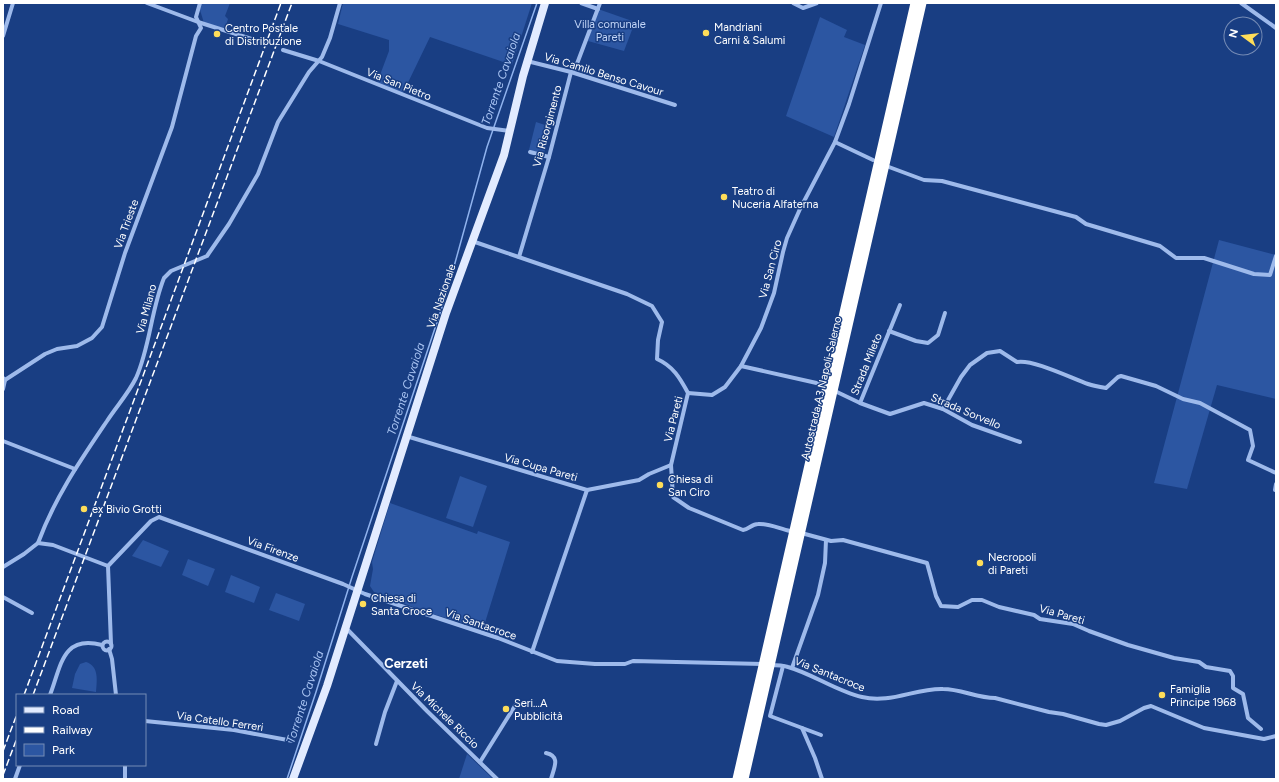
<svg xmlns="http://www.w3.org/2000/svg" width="1279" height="782" viewBox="0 0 1279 782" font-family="Figtree,sans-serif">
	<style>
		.green { fill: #2c56a2 }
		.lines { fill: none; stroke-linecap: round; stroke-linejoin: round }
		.stream { stroke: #90b3ee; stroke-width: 1.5 }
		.minor { stroke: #9ebaeb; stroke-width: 4 }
		.primary { stroke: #e2ebff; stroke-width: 8 }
		.motorway { stroke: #fff; stroke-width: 9 }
		.rail { stroke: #fff; stroke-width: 1.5; stroke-dasharray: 7 3; stroke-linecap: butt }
		.poi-dot { fill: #fedd59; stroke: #193e83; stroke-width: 1.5 }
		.labels { text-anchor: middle; stroke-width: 3; stroke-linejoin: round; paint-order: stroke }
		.park-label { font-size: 11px; fill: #c3d6f8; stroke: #193e83 }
		.poi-label { font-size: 11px; fill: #fff; stroke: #193e83; text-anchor: start }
		.street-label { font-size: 11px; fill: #fff; stroke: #193e83 }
		.water-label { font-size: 12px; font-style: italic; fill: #a9c4f3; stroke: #193e83 }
		.quarter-label { font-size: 13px; font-weight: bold; fill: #fff; stroke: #193e83 }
	</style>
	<rect width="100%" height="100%" fill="#193e83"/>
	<g class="green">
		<path d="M201 3H230L225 16 228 19 225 28H222L204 23 200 10Z"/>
		<path d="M343 3H532L512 65 430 37 402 95 377 83 389 51V40L338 24Z"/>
		<path d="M598 9 635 22 624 51 588 41Z"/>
		<path d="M820 17 847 30 844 37 865 45 834 137 786 116Z"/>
		<path d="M536 122 551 127 544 154 529 150Z"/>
		<path d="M1219 240 1276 255V399L1217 385 1187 489 1154 483Z"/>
		<path d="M460 476 487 486 473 527 446 518Z"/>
		<path d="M390 503 477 534 478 531 510 542 483 629 426 612 374 592 370 586 373 569 372 562Z"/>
		<path d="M143 540 169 551 161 567 132 556Z"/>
		<path d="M188 559 215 569 208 586 182 575Z"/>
		<path d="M231 575 260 587 254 603 225 592Z"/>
		<path d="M276 593 305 604 299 621 269 610Z"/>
		<path d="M86 662C99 666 97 680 96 692L72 688 75 674 80 664Z"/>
		<path d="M467 754 493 779H459Z"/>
	</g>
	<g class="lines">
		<path class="stream" d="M287 779 316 692 352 577 447 292 487 147 537 3"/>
		<g class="minor">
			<path d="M147 3 198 22 261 42"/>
			<path d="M581 3 598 9"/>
			<path d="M793 3 803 8 817 3"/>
			<path d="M1241 3 1276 28"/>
			<path d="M3 36 13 3"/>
			<path d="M283 50 319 61 487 128 510 131"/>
			<path d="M527 61 571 72 675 105"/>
			<path d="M835 142 873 160"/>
			<path d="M530 152 549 157"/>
			<path d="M889 167 924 180 942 181 1076 217 1086 224 1160 246 1176 258H1204L1254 274 1270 275 1276 256"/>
			<path d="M472 241 627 294 652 306 662 322 658 340 657 359C673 366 680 378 688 393L671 465 673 497 689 508 743 530C749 529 752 524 758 524 768 523 780 529 790 531"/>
			<path d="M519 257 549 157 571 72 575 69 600 3"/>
			<path d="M889 331 916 341 928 343 938 335 945 313"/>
			<path d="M741 366 821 384"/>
			<path d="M3 378 5 380 3 389"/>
			<path d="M5 380 45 354 57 349 77 346 92 338 102 327 125 253 172 127 196 36 201 28 196 17 200 3"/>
			<path d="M837 392 860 403 890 414 924 403 943 409 972 425 1020 442"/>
			<path d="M688 393 712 395 725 387 741 366 761 328 774 293 783 252 787 238 800 209 835 142 849 104 881 3"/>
			<path d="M860 403 900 305"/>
			<path d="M943 409 961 377 970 365 987 353 1000 351 1017 362C1033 359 1071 378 1088 384 1094 386 1100 387 1106 388L1118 377 1121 376 1156 386 1183 399 1200 403 1250 430 1253 446 1248 460 1276 473"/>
			<path d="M406 436 587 490 639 480 649 474 671 465"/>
			<path d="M3 441 75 469"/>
			<path d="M1275 490 1276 484"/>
			<path d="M805 534 831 541 843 540 927 563 936 596 941 606 958 607 972 600H982L999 607 1034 615 1040 619 1073 624 1089 631 1128 645 1174 658 1199 662 1206 667 1230 671 1233 676V688L1243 694 1248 718 1261 729"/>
			<path d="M38 543C55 497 80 461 107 421 116 407 128 394 136 378 150 347 151 310 164 278L171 271 207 256 229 224 258 174 278 122 309 72 322 57 330 38 340 3"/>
			<path d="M3 567 24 554 38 543 53 545 108 566"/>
			<path d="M3 597 32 613"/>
			<path d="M346 628 427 711 497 779"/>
			<circle cx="107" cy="646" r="4.5"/>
			<path d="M111 644 108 566 151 521 159 517 343 584 365 594 498 638 557 661 595 664H625L633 661 763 664"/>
			<path d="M109 649 112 659 116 695"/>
			<path d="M532 652 587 490"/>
			<path d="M770 665C776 665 782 665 788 667 813 674 836 691 862 697 890 704 916 688 943 689 961 689 977 698 995 698L1049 712 1063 714 1099 724 1106 725 1120 721 1144 708 1151 706 1204 728 1264 739 1276 736"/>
			<path d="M783 666 770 716 821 735"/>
			<path d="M792 668 818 595 825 563 826 540"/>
			<path d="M50 695C61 667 62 634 102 645"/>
			<path d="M145 721 234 730 293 741"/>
			<path d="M802 728 815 758 822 779"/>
			<path d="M376 744 385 712 397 681"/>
			<path d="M546 753C561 756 554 768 551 779"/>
			<path d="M480 762 518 701"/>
			<path d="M15 779 20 765"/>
			<path d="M125 779V765"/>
		</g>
		<path class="primary" d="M293 779 327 686 446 313 504 155 523 76 545 3"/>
		<g class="motorway">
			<path d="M737 779 915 3"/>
			<path d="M744 779 922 3"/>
		</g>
		<g class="rail">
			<path d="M24 695 150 357 281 3"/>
			<path d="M33 695 292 3"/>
			<path d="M3 751 17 714"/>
			<path d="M3 775 17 738"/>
		</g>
	</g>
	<g class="poi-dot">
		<circle cx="706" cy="33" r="4"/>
		<circle cx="217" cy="34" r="4"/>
		<circle cx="724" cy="197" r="4"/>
		<circle cx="660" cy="485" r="4"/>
		<circle cx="84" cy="509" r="4"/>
		<circle cx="980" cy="563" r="4"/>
		<circle cx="363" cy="604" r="4"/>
		<circle cx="1162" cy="695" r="4"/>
		<circle cx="506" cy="709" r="4"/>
	</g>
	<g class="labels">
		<g class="park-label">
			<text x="610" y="28">Villa comunale<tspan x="610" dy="13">Pareti</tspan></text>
		</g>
		<g class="poi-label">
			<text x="714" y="31">Mandriani<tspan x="714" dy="13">Carni &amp; Salumi</tspan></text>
			<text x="225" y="32">Centro Postale<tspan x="225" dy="13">di Distribuzione</tspan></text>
			<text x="732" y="195">Teatro di<tspan x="732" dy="13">Nuceria Alfaterna</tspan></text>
			<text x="668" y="483">Chiesa di<tspan x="668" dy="13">San Ciro</tspan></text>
			<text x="92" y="513">ex Bivio Grotti</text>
			<text x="988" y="561">Necropoli<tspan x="988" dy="13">di Pareti</tspan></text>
			<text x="371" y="602">Chiesa di<tspan x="371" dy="13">Santa Croce</tspan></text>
			<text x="1170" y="693">Famiglia<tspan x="1170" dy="13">Principe 1968</tspan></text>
			<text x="514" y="707">Seri...A<tspan x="514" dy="13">Pubblicità</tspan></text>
		</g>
		<g class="street-label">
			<text transform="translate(604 74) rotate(17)" y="4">Via Camilo Benso Cavour</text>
			<text transform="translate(399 84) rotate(22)" y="4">Via San Pietro</text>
			<text transform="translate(547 126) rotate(-75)" y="4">Via Risorgimento</text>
			<text transform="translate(126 224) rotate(-70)" y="4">Via Trieste</text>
			<text transform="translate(770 269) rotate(-75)" y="4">Via San Ciro</text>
			<text transform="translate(441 296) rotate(-71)" y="4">Via Nazionale</text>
			<text transform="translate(146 309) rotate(-75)" y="4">Via Milano</text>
			<text transform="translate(866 364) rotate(-68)" y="4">Strada Mileto</text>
			<text transform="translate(821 388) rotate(-77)" y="4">Autostrada A3 Napoli-Salerno</text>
			<text transform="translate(966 411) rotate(23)" y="4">Strada Sorvello</text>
			<text transform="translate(673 419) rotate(-76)" y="4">Via Pareti</text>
			<text transform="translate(541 467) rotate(16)" y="4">Via Cupa Pareti</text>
			<text transform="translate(273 549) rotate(20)" y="4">Via Firenze</text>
			<text transform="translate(1062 614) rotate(16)" y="4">Via Pareti</text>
			<text transform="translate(481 624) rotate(19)" y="4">Via Santacroce</text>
			<text transform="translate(830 674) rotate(22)" y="4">Via Santacroce</text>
			<text transform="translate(445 715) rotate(44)" y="4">Via Michele Riccio</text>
			<text transform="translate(220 721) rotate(8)" y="4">Via Catello Ferreri</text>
		</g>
		<g class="water-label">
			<text transform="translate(501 79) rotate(-71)" y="4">Torrente Cavaiola</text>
			<text transform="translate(406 389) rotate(-72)" y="4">Torrente Cavaiola</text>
			<text transform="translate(305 697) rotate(-72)" y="4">Torrente Cavaiola</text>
		</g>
		<g class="quarter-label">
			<text x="406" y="668">Cerzeti</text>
		</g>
	</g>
	<rect width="1279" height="782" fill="none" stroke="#ffffff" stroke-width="8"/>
	<rect x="16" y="694" width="130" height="72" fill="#193e83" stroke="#758bb5"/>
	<rect x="24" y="707" width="20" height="6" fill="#e2ebff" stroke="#758bb5"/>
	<text x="52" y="714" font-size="12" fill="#ffffff">Road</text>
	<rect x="24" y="727" width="20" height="6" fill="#ffffff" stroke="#758bb5"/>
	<text x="52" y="734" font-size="12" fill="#ffffff">Railway</text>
	<rect x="24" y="744" width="20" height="12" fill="#2c56a2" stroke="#758bb5"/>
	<text x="52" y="754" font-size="12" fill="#ffffff">Park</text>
	<g transform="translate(1243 36) rotate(285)"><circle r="19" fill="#193e83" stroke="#758bb5"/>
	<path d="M0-3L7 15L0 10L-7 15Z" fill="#fedd59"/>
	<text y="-6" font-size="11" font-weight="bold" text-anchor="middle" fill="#ffffff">N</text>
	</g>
</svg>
